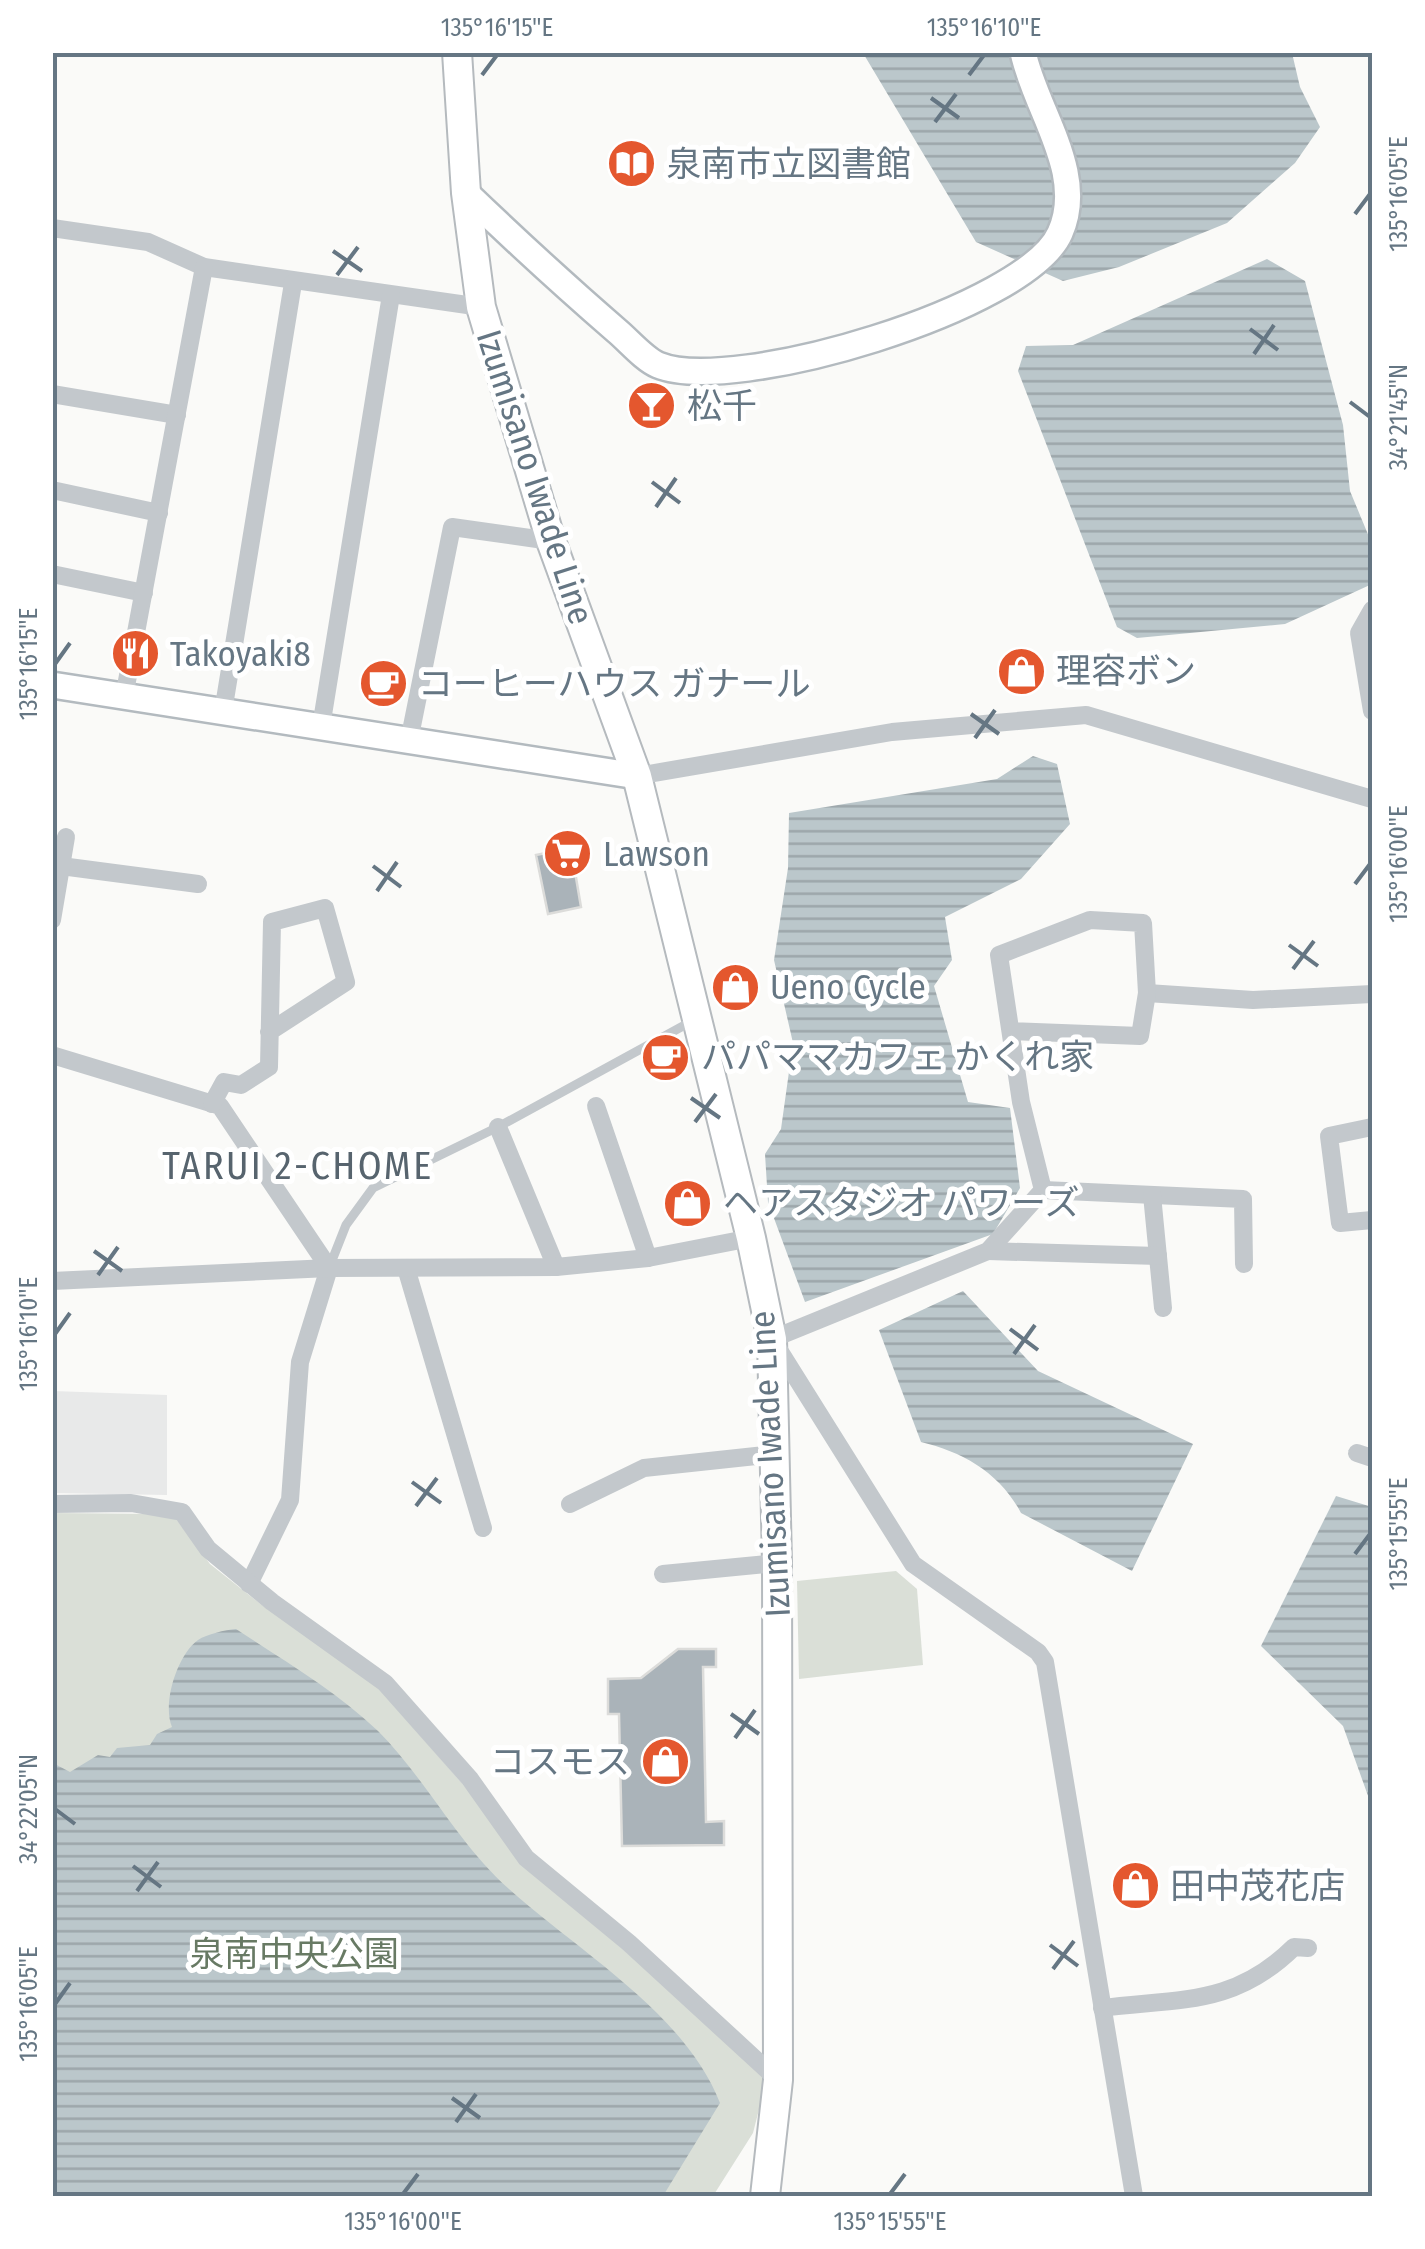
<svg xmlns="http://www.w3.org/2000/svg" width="1425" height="2249" viewBox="0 0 1425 2249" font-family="'Fira Sans Condensed','Noto Sans JP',sans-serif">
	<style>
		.built { fill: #e8e9e9 }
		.green { fill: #dadfd7 }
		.water { fill: url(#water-rules) }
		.building { fill: #aab3b9; stroke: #dcdcda; stroke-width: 2.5 }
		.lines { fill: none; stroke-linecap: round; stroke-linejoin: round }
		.secondary-casing { stroke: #b3babf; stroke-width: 30 }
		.primary-casing { stroke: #b5babe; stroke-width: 32 }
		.lane { stroke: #c3c8cc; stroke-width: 9 }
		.street { stroke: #c3c8cc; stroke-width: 18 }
		.secondary { stroke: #fff; stroke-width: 25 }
		.primary { stroke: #fff; stroke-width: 28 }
		.ticks { fill: none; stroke: #657683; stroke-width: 4 }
		.labels { text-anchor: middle; stroke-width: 10; stroke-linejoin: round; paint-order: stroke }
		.poi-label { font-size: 35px; fill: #657683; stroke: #fff; text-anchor: start }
		.street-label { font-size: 35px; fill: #657683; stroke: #fff }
		.park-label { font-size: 35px; fill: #687a64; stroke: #fff }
		.neighbourhood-label { font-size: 38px; letter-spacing: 2.5px; fill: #57646e; stroke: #fff }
		.neatline { fill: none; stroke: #657683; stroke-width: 4 }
		.ticks-label { font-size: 25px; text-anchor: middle; fill: #657683 }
	</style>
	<defs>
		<pattern id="water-rules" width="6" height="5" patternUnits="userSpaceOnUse" patternTransform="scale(2.5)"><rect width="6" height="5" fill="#bbc7cb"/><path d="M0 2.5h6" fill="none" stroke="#9ca6aa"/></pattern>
	</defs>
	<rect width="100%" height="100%" fill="#fafaf8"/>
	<path class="built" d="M53 1391 167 1395V1495L53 1493Z"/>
	<g class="green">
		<path d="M52 1513 158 1514 176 1519 210 1564 263 1606 364 1671 549 1883 757 2069 766 2082 753 2133 713 2196H53Z"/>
		<path d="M896 1571 917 1589 923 1665 799 1679 797 1581Z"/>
	</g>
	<g class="water">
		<path d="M863 53H1292L1300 87 1320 127 1295 163 1227 223 1119 267 1063 281 976 242Z"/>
		<path d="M1267 259 1305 281 1343 425 1350 491 1372 544V584L1285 624 1137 638 1117 627 1018 371 1026 346 1073 345Z"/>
		<path d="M1033 756 1057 764 1070 824 1021 879 945 917 952 960 934 986 968 1102 1010 1108 1020 1188 993 1234 805 1302 768 1202 765 1154 781 1129 793 1043 774 960 788 868 789 813 997 779Z"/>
		<path d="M963 1291 1038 1371 1193 1444 1132 1571 1021 1513C1000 1473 963 1452 921 1442L879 1330Z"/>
		<path d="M1336 1496 1372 1507V1807L1343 1726 1261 1646Z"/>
		<path d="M236 1629C284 1661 336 1691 378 1731 426 1779 458 1844 509 1889 579 1952 685 2013 720 2103L663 2196H53V1763L70 1772 98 1755 110 1757 117 1748 150 1745 157 1734 172 1727C162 1704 177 1655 198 1640 207 1634 225 1630 236 1629Z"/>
	</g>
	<g class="building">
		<path d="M571 848 581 907 548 914 536 855Z"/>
		<path d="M678 1649H716V1667H703L706 1822 724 1821V1845L622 1846 619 1714H608V1679L641 1678Z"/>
	</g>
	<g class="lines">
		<defs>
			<g id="secondary">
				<path d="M466 193C515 240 565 286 617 331 629 341 644 359 658 365 733 396 1027 308 1060 233 1087 173 1035 110 1023 52"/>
				<path d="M52 685 637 776"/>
			</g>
			<path id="primary" d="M457 52 466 193 481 307 551 541 637 776 751 1238 772 1339 777 1563 778 2080 765 2196"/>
		</defs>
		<use href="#secondary" class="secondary-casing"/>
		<use href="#primary" class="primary-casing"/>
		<path class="lane" d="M329 1268 346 1225 373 1188 498 1127 694 1020"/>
		<g class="street">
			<path d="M52 228 148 242 204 267 481 307"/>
			<path d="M52 394 177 415"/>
			<path d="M52 490 159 513"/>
			<path d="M52 574 144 593"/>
			<path d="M1372 610 1359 633 1372 711"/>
			<path d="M124 697 204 267"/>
			<path d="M223 712 293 283"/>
			<path d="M321 727 391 295"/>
			<path d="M409 741 452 527 551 541"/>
			<path d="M637 776 892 732 1086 715 1372 799"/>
			<path d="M61 866 198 884"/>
			<path d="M52 920 66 837"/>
			<path d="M1147 993 1253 1000 1372 994"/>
			<path d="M1012 1031 1140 1036 1147 993 1143 923 1090 920 999 955 1021 1102 1043 1190 988 1251 772 1339 913 1564 1038 1652 1045 1662 1134 2196"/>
			<path d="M52 1055 220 1106 329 1268 300 1362 290 1500 249 1584"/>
			<path d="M212 1104 224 1082 241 1085 269 1067 272 922 325 908 346 982 269 1032"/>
			<path d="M596 1106 648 1258"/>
			<path d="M498 1127 556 1267"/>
			<path d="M1372 1127 1329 1136 1340 1223 1372 1220"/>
			<path d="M1043 1190 1243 1199 1244 1264"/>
			<path d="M1152 1195 1163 1308"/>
			<path d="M988 1251 1158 1256"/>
			<path d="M406 1268 483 1528"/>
			<path d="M52 1281 329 1268 556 1267 648 1258 751 1238"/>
			<path d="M1357 1453 1372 1458"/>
			<path d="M52 1504 131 1503 182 1512 208 1549 272 1602 385 1683 470 1779 526 1858 629 1943 778 2080"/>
			<path d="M570 1504 644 1468 774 1454"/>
			<path d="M663 1574 777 1563"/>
			<path d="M1102 2008C1181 1998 1234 2006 1294 1947L1308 1948"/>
		</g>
		<use href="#secondary" class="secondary"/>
		<use href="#primary" class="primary"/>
	</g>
	<path class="ticks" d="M482 75 497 55M969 75 984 55M931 98 959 118M935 122 956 94M1355 214 1370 194M333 251 362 271M337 275 358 247M1250 329 1278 350M1254 354 1274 325M1350 402 1370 417M652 482 680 503M656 507 676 478M55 664 70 643M971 714 999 734M975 738 995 710M373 866 401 887M1355 884 1370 864M377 891 397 862M1289 945 1318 966M1293 969 1314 941M691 1098 720 1118M695 1122 716 1094M94 1251 122 1271M98 1275 118 1247M1010 1329 1038 1350M55 1334 70 1313M1014 1354 1035 1325M412 1482 441 1503M416 1506 437 1478M1355 1554 1370 1534M731 1714 759 1734M735 1738 755 1710M55 1809 75 1824M133 1866 161 1887M137 1891 158 1862M1050 1945 1078 1966M1053 1969 1074 1941M55 2004 70 1983M452 2098 480 2118M456 2122 476 2094M403 2194 418 2174M890 2194 905 2174"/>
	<defs>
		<symbol id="library-disc" viewBox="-11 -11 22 22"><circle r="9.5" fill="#e4572e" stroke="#fff"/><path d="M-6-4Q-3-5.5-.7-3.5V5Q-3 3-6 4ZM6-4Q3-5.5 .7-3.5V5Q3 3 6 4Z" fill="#fff"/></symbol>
		<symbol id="bar-disc" viewBox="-11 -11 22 22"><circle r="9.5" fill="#e4572e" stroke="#fff"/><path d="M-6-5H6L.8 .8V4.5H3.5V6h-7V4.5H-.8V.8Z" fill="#fff"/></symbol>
		<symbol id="restaurant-disc" viewBox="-11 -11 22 22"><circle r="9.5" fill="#e4572e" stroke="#fff"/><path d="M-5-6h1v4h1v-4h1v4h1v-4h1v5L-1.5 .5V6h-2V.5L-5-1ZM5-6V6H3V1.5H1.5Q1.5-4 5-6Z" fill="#fff"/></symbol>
		<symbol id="shop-disc" viewBox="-11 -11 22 22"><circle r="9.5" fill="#e4572e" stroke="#fff"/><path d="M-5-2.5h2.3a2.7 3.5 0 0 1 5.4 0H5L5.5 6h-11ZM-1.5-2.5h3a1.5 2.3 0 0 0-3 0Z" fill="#fff"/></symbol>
		<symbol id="cafe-disc" viewBox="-11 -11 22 22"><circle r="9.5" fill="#e4572e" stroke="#fff"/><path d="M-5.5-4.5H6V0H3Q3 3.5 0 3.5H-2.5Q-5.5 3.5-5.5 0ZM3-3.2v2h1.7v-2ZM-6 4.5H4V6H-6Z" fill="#fff"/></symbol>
		<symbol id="supermarket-disc" viewBox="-11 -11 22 22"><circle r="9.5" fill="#e4572e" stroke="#fff"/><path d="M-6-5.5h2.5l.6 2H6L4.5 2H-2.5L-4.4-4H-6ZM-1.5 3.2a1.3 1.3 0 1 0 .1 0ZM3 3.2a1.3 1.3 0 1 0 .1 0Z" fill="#fff"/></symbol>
	</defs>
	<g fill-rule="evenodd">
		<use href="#library-disc" x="604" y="136" width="55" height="55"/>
		<use href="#bar-disc" x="624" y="378" width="55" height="55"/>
		<use href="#restaurant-disc" x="108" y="626" width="55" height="55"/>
		<use href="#shop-disc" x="994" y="644" width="55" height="55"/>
		<use href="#cafe-disc" x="356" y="656" width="55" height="55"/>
		<use href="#supermarket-disc" x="540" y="826" width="55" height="55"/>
		<use href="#shop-disc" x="708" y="960" width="55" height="55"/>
		<use href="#cafe-disc" x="638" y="1030" width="55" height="55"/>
		<use href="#shop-disc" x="660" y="1176" width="55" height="55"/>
		<use href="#shop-disc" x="638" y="1734" width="55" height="55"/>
		<use href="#shop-disc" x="1108" y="1858" width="55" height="55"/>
	</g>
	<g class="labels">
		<g class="poi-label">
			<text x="666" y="176">泉南市立図書館</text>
			<text x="687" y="418">松千</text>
			<text x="170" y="666">Takoyaki8</text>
			<text x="1056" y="683">理容ボン</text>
			<text x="418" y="696">コーヒーハウス ガナール</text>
			<text x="603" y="866">Lawson</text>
			<text x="770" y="999">Ueno Cycle</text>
			<text x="701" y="1069">パパママカフェ かくれ家</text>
			<text x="723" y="1215">ヘアスタジオ パワーズ</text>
			<text x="630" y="1774" text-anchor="end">コスモス</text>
			<text x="1170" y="1898">田中茂花店</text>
		</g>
		<g class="street-label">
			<text transform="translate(535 477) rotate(72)" y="12">Izumisano Iwade Line</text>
			<text transform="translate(770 1464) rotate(-93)" y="12">Izumisano Iwade Line</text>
		</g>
		<g class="park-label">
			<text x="294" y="1966">泉南中央公園</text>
		</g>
		<g class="neighbourhood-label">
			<text x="298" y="1179">TARUI 2-CHOME</text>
		</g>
	</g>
	<rect width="1425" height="2249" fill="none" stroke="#ffffff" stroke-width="110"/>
	<rect x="55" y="55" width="1315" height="2139" class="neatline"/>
	<g class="ticks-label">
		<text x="497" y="36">135°16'15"E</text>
		<text x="984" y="36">135°16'10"E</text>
		<text transform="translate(1398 194) rotate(-90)" y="9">135°16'05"E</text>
		<text transform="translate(1398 417) rotate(-90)" y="9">34°21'45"N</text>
		<text transform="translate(28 664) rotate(-90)" y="9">135°16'15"E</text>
		<text transform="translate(1398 864) rotate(-90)" y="9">135°16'00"E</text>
		<text transform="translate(28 1334) rotate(-90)" y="9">135°16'10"E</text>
		<text transform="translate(1398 1534) rotate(-90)" y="9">135°15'55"E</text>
		<text transform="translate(28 1809) rotate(-90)" y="9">34°22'05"N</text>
		<text transform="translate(28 2004) rotate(-90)" y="9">135°16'05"E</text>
		<text x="403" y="2230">135°16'00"E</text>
		<text x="890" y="2230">135°15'55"E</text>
	</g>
</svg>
